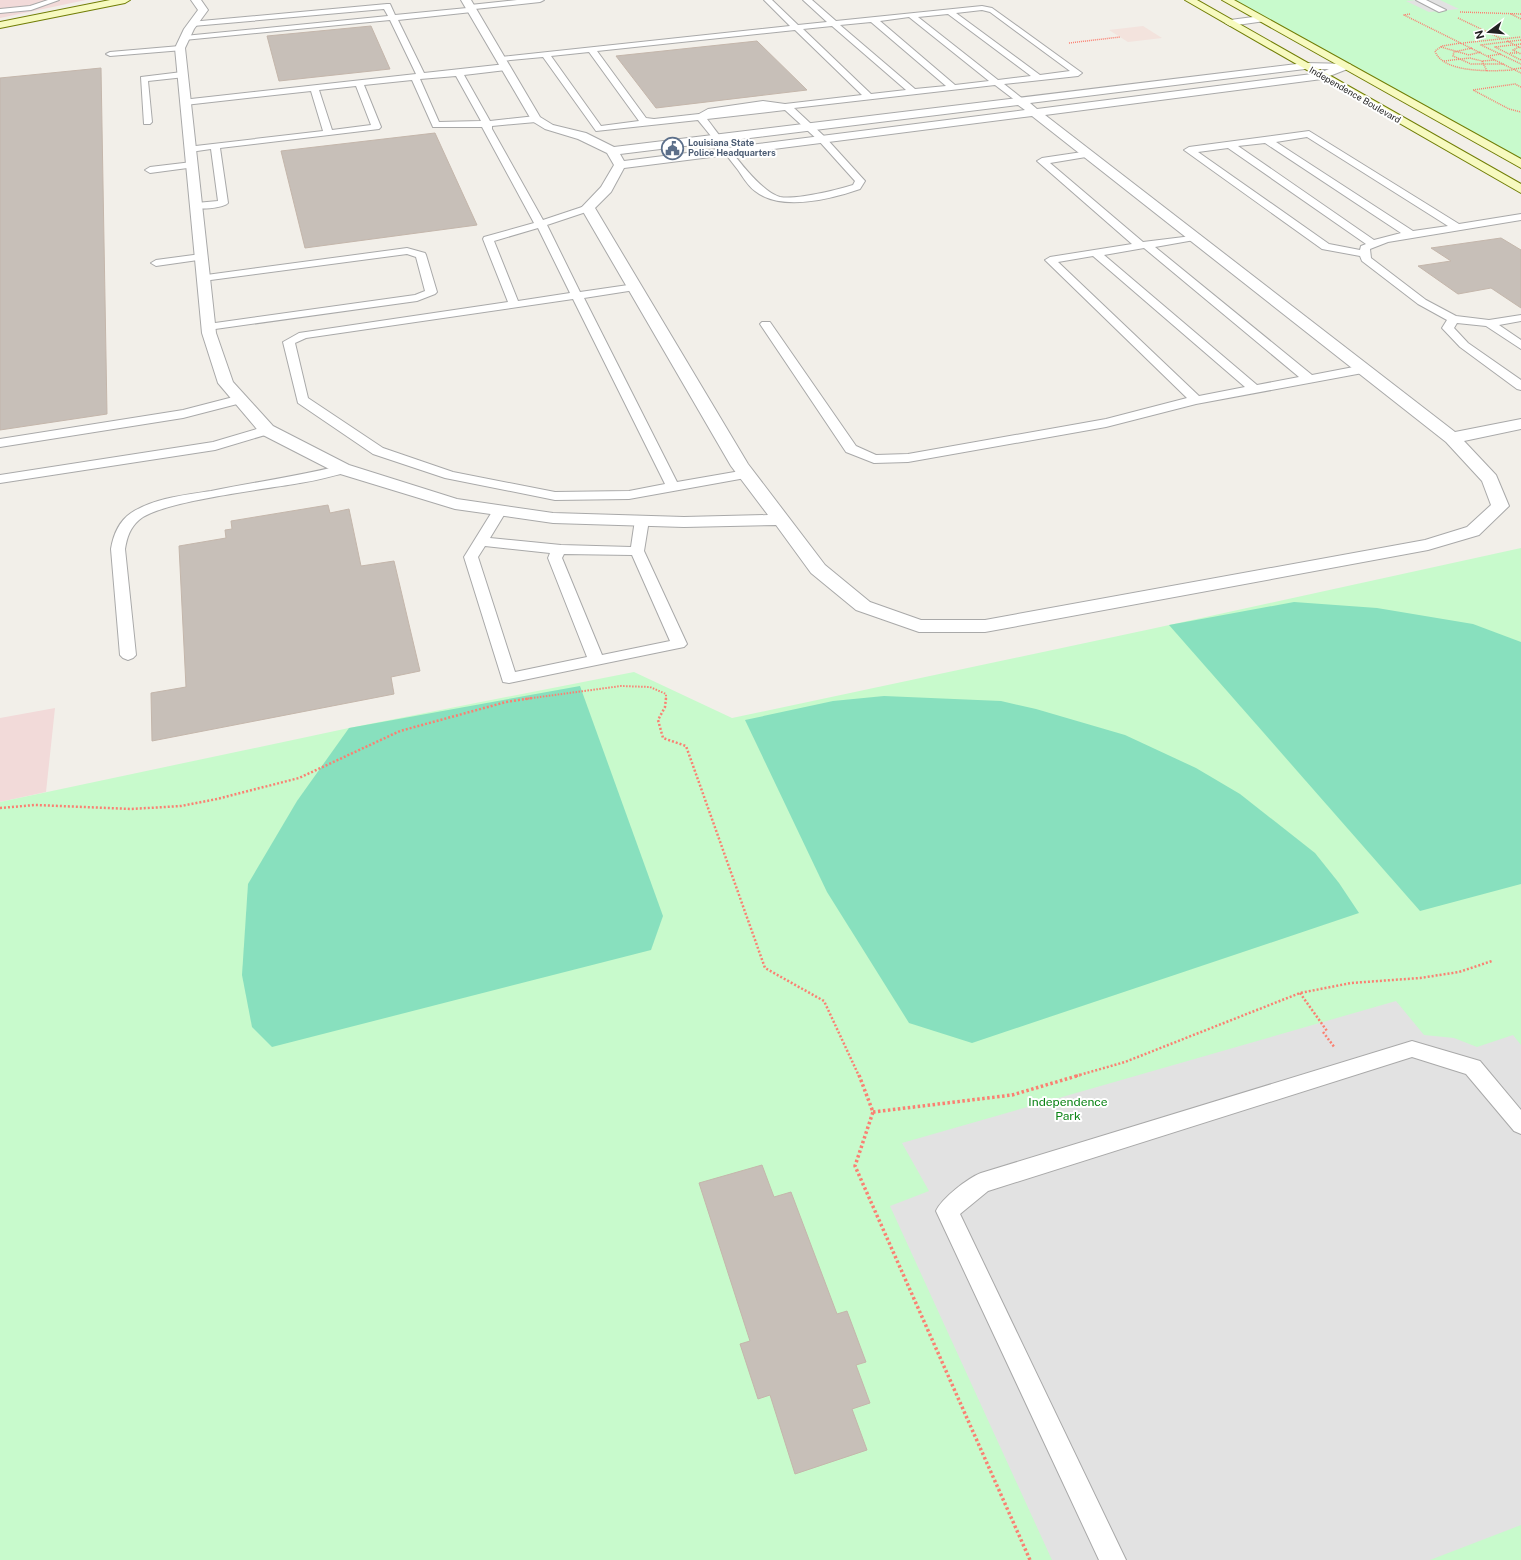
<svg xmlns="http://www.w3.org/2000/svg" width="1521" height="1560" viewBox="0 0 1521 1560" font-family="'Public Sans',sans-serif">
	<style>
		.commercial { fill: #f2dad9 }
		.military { fill: #f3e3dd }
		.park { fill: #c8facc }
		.pitch { fill: #88e0be }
		.parking { fill: #e2e2e2 }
		.building { fill: #c7bfb8; stroke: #c4b6ab }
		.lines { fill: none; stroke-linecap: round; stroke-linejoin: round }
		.lane-casing { stroke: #a9a9a9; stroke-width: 2 }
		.street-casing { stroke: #a9a9a9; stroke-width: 2 }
		.secondary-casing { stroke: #707d05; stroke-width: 2 }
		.path-far3 { stroke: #fa8072; stroke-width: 1.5; stroke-dasharray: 1 1; stroke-linecap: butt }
		.path-far2 { stroke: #fa8072; stroke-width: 2; stroke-dasharray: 1.5 1.5; stroke-linecap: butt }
		.path-far1 { stroke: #fa8072; stroke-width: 2.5; stroke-dasharray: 2 2; stroke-linecap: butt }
		.path { stroke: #fa8072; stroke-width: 3.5; stroke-dasharray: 2.5 2.5; stroke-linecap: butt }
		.lane { fill: #fff; fill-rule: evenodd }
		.street { fill: #fff; fill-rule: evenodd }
		.secondary { fill: #f7fabf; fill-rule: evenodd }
		.labels { text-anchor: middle; stroke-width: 4; stroke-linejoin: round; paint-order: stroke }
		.far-street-label { font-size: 9px; fill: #222; stroke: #fff }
		.far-service-label { font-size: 9px; font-weight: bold; fill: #4e5e75; stroke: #fff; text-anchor: start }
		.near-park-label { font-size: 12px; fill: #0c8416; stroke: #fff }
	</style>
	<rect width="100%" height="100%" fill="#f2efe9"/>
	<g class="commercial">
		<path d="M0 0H86L0 18Z"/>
		<path d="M55 708 46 792 0 802V718Z"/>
	</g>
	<path class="military" d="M1143 26 1162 38 1128 42 1109 30Z"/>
	<g class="park">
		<path d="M1229 0H1521V160Z"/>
		<path d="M1521 548V1560H0V802L349 728 634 672 732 718 1151 629Z"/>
	</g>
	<g class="pitch">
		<path d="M1294 602 1377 608 1473 624 1521 642V884L1420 911 1169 625Z"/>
		<path d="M580 686 663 916 651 950 272 1047 252 1027 242 975 248 884 297 801 349 728Z"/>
		<path d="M884 696 1001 701 1036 709 1125 735 1196 768 1240 794 1315 853 1339 883 1359 913 972 1043 909 1023 827 892 745 720 833 701Z"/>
	</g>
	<g class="parking">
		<path d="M1418 0H1440L1459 9 1429 12 1406 1Z"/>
		<path d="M1396 1001 1424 1035 1454 1038 1477 1047 1513 1035 1521 1045V1525L1430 1560H1052L890 1206 929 1191 902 1143Z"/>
	</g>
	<g class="building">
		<path d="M371 26 390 69 279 81 267 36Z"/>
		<path d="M757 41 807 90 656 108 616 56Z"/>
		<path d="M101 68 107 414 0 430V78Z"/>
		<path d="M435 133 477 225 305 248 281 151Z"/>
		<path d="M1501 238 1521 250V308L1491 288 1458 294 1418 266 1451 261 1431 248Z"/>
		<path d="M328 505 330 513 349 509 361 566 394 561 420 671 391 677 394 694 152 741 151 693 186 687 179 546 226 538 225 530 232 529 231 521Z"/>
		<path d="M762 1165 774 1197 791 1192 837 1314 847 1311 866 1362 856 1365 870 1403 852 1409 867 1450 795 1474 770 1395 758 1399 740 1344 750 1341 699 1183Z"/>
	</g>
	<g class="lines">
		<defs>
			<g id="lane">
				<path d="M48 0H59L31 10 0 13V9L30 6Z"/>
				<path d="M517 0H544L540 2 475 9V12H472L398 20 424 73 506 64 510 67 506 70 464 75 490 121 536 116 540 119 536 122 492 126V129L543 220 588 205 593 208 592 210 547 225 580 292 635 284 641 287 635 290 584 298 677 482 746 470 751 471 753 474 751 477 629 499 555 500 445 478 373 454 298 403 283 342 299 333 508 302 483 239 484 237 534 223 482 127H433L412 80 364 85 381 127 379 129 220 148 228 203C224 208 195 211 191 206L196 203 218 201 211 149 190 152 187 151V147L323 131 311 91 185 105 182 104V100L416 74 390 20 184 40 180 38 184 36 388 16 384 9 193 26H190V22L387 4H390L395 15 467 8V5H470ZM456 76 481 121 439 122 420 79ZM356 86 371 125 332 130 319 90ZM538 228 570 293 518 301 494 241ZM573 299 665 484 629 491 555 492 453 472 383 448 308 398 295 343 306 338Z"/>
				<path d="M764 0H772L798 25 827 22 803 0H812L836 21 982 6 992 8 1082 73 1078 76 1004 84 1023 99 1024 101 1020 104 995 85 794 108 825 137 865 181 860 189C831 199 781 212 755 191 748 186 743 177 738 170 725 153 711 136 698 120L596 131 543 57 501 61 497 59 501 57 790 26ZM982 10 990 12 1070 71 1040 75 956 13ZM948 14 1031 76 998 80 918 17ZM909 17 989 81 955 85 880 21ZM871 22 946 86 915 89 840 25ZM832 26 906 90 871 94 803 29ZM795 30 862 95 785 104 763 101 708 109 699 114 654 119 646 118 597 51ZM589 52 639 121 601 126 551 56ZM785 110 819 141 855 181 853 185C837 190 796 200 780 197 757 191 722 138 707 119Z"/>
				<path d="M1416 0H1426L1446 10 1439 12Z"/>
				<path d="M180 46H183V50L110 56 106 54 110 52Z"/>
				<path d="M182 72 185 73V77L148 81 152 122 150 124H144L141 77Z"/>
				<path d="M1309 131 1459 224 1521 214V220L1388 242 1370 249 1371 258 1426 300 1456 316 1489 320 1521 315V321L1499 325 1521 340V349L1486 326 1457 323 1454 328 1468 343 1521 380V390L1517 389 1460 347 1442 328 1447 320 1418 304 1362 261 1360 256 1322 249 1184 150 1189 147ZM1307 137 1448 226 1413 231 1276 142ZM1265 143 1401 233 1374 240 1238 146ZM1228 148 1366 244 1361 246 1360 250 1329 244 1198 152Z"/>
				<path d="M1089 151 1094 154 1092 156 1050 163 1143 242 1200 235 1201 237 1200 239 1155 247 1312 375 1364 365 1368 366 1370 369 1368 372 1196 404 1106 427 908 462 874 463 846 452 760 324 762 322H770L856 446 876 455 908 454 1106 419 1187 398 1045 260 1050 257 1132 244 1037 161 1042 158ZM1144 248 1299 377 1257 385 1104 255ZM1093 256 1245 387 1199 396 1058 262Z"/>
				<path d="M192 162 197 165 195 167 150 173 145 170 150 167Z"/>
				<path d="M407 248 425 253 426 255 437 292 435 294 417 301 208 330 202 327 208 324 415 295 425 291 416 257 407 254 203 281 198 278 199 276Z"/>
				<path d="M201 254 205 255 206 257 205 259 156 266 151 263 156 260Z"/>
				<path d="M241 395 245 396 247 399 245 402 183 418 0 447V439L183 410Z"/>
				<path d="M267 426 273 430 272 433 215 450 0 483V475L213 442Z"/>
				<path d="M343 465 348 466 350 469 348 472C332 476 316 481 300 483 268 489 160 501 139 520 130 528 127 537 125 549L136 655 133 658 128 660 123 658 120 655 111 549C113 536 119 521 131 513 154 498 185 495 211 491 255 482 299 476 343 465Z"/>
				<path d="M500 506 505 507 507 510 490 538 561 545 631 547 635 520 637 517H647L649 520 644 551 687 644 684 647 509 683 503 682 464 557 495 507ZM485 546 550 553 548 558 587 657 515 672 478 557ZM564 554 632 555 670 641 602 655 562 558Z"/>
				<path d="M1412 1041 1480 1061 1521 1110V1134L1514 1131 1466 1074 1412 1057 988 1191 960 1214 1126 1560H1099L936 1211C942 1198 968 1178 981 1173Z"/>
			</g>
			<g id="street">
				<path d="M191 0H201L208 10 194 29 185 48 216 333 233 382 273 426 349 465 457 499 553 513 684 517 768 515 731 466 581 208 601 187 614 165 607 153 578 139 545 129 532 121 461 0H471L540 117 553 125 586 133 614 147 1305 63 1350 64 1351 66 1350 68 1322 79 1045 115 1455 432 1521 419V429L1464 441 1496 475 1509 506 1479 535 1428 550 985 632H919L856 610 811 573 776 525 684 527 553 523 455 509 337 473 261 434 218 383 202 333 175 48 184 29 198 10ZM1305 69H1329L1320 73 1037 109 1030 103ZM1018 105 1025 110 624 161 620 154ZM1032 116 1446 442 1482 481 1491 505 1467 527 1425 540 985 620H921L870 602 825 565 748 464 595 208 611 192 624 168Z"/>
				<path d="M1261 16 1266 19 1265 21 1230 26 1225 23 1230 20Z"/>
			</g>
			<g id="secondary">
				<path d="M110 0H130L125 3 0 28V22Z"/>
				<path d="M1185 0H1197L1521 184V193Z"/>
				<path d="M1222 0H1234L1521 159V168Z"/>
			</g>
		</defs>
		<use href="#lane" class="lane-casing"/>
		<use href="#street" class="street-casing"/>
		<use href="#secondary" class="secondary-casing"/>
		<g class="path-far3">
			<path d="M1460 12 1521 14"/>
			<path d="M1410 14 1404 15 1521 73"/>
			<path d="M1511 14 1521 19"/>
			<path d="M1458 18 1502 39 1521 37"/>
			<path d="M1521 40 1481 45 1521 64"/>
			<path d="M1507 41 1521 48"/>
			<path d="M1069 43 1120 37"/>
			<path d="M1461 43 1442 46 1435 51C1443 74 1494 71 1513 70"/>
			<path d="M1463 43 1500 39"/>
			<path d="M1521 44 1495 47 1521 60"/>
			<path d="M1441 47 1469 55 1481 52"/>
			<path d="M1519 47 1513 50 1521 54"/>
			<path d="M1472 48 1454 52 1453 56 1471 64H1504"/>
			<path d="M1510 53H1517"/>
			<path d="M1488 56 1501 54"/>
			<path d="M1444 61 1470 58 1482 61"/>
			<path d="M1514 69 1521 68"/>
			<path d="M1487 71 1482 61 1495 60"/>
			<path d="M1521 87 1515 84 1473 90 1509 109 1521 112"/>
		</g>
		<path class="path-far2" d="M525 699 621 686 650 687 666 694V699"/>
		<g class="path-far1">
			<path d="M666 698 665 707 658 720 663 738 686 746 765 968 824 1001 859 1076"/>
			<path d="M0 808 35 805 131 809 181 806 217 799 299 778 400 731 506 702 532 698"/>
			<path d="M1300 993 1327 1031"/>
			<path d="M1323 1032 1335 1048"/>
			<path d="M1076 1076 1125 1062 1300 993 1351 983 1420 978 1459 972 1492 961"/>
		</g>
		<g class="path">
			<path d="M859 1075 873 1112 855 1166 1030 1560"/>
			<path d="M873 1112 1012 1095 1080 1075"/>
		</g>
		<use href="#lane" class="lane"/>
		<use href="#street" class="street"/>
		<use href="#secondary" class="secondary"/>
	</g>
	<defs>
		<symbol id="civic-ring" viewBox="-11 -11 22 22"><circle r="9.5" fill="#fff" stroke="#5c6f8a" stroke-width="1.5"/><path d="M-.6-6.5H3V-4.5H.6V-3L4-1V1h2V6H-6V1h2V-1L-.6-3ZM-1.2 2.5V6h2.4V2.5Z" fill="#5c6f8a"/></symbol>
	</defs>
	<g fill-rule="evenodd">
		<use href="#civic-ring" x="660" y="136" width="25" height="25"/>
	</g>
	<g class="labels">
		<g class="far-street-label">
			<text transform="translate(1355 95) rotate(30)" y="3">Independence Boulevard</text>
		</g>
		<g class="far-service-label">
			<text x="688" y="146">Louisiana State<tspan x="688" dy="10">Police Headquarters</tspan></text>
		</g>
		<g class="near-park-label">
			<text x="1068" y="1106">Independence<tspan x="1068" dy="14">Park</tspan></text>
		</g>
	</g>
	<g transform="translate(1489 32) rotate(254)" stroke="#ffffff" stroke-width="3" paint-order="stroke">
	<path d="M0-3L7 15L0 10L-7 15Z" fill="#222222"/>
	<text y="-6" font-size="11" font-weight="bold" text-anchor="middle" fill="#222222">N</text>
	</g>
</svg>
